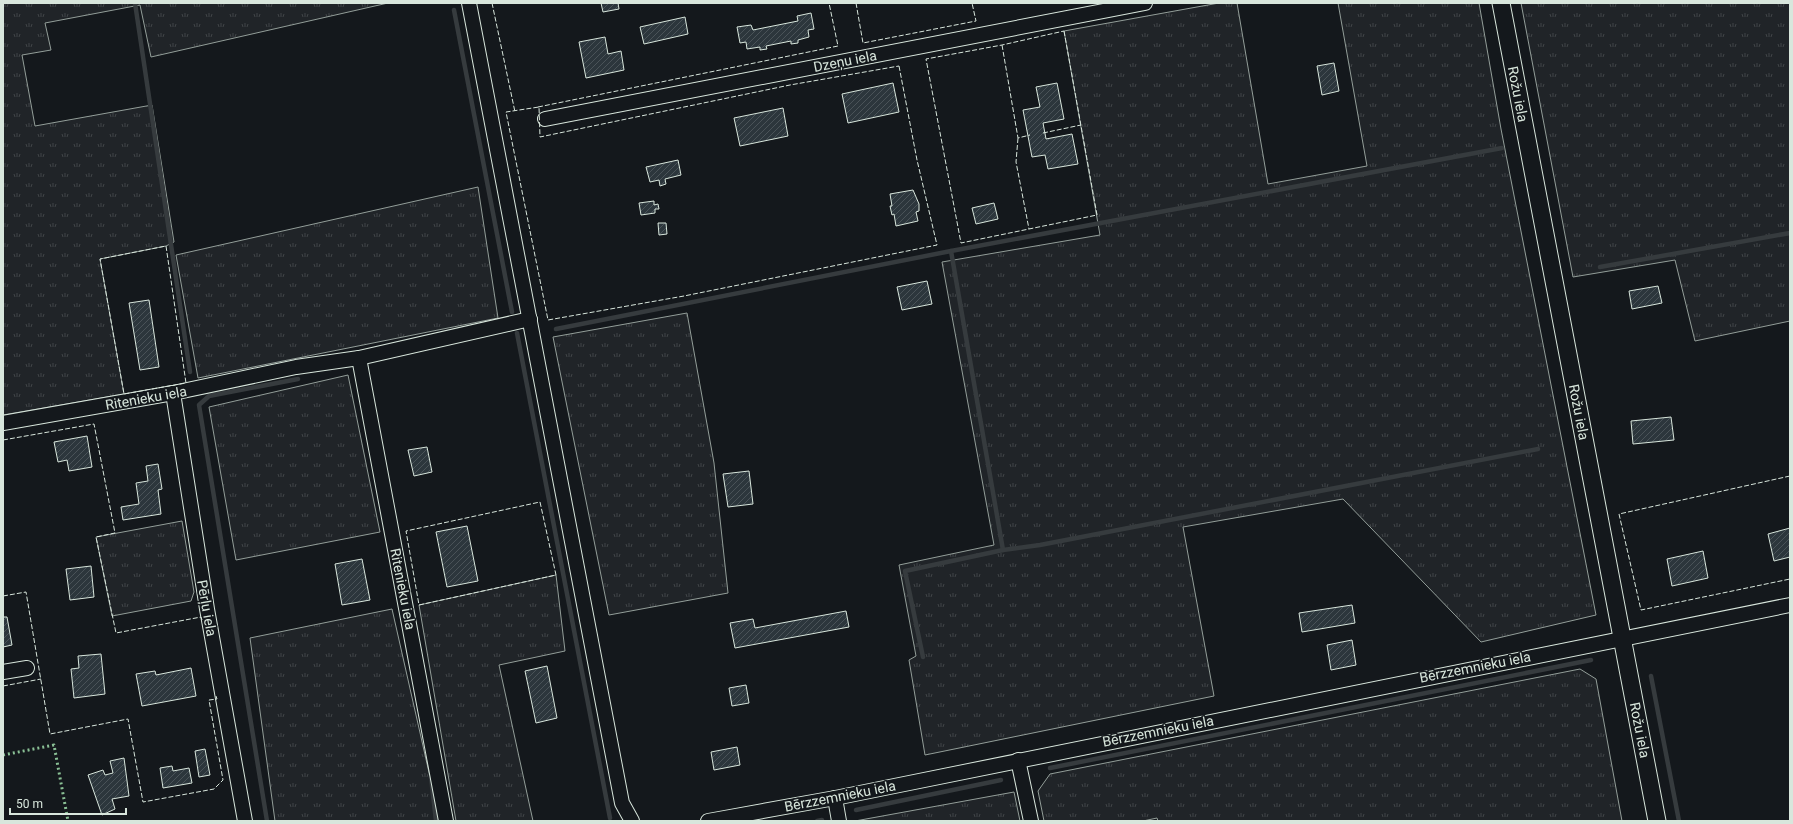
<svg xmlns="http://www.w3.org/2000/svg" width="1793" height="824" viewBox="0 0 1793 824" font-family="Roboto,sans-serif">
	<style>
		.grass { fill: url(#grass-tufts); stroke: #939e99 }
		.lines { fill: none; stroke-linecap: round; stroke-linejoin: round }
		.stream { stroke: #363b3e; stroke-width: 4.5 }
		.building { fill: url(#building-hatch); stroke: #d8e6dc }
		.minor-casing { stroke: #d8e6dc; stroke-width: 16 }
		.tertiary-casing { stroke: #d8e6dc; stroke-width: 19 }
		.minor { stroke: #14181c; stroke-width: 14 }
		.tertiary { stroke: #14181c; stroke-width: 17 }
		.hedge { stroke: #8ac095; stroke-width: 3; stroke-dasharray: 2 3; stroke-linecap: butt }
		.fence { stroke: #d8e6dc; stroke-width: 1; stroke-dasharray: 5 2; stroke-linecap: butt }
		.labels { text-anchor: middle; stroke-width: 3; stroke-linejoin: round; paint-order: stroke }
		.street-label { font-size: 14px; fill: #d8e6dc; stroke: #14181c }
	</style>
	<defs>
		<pattern id="grass-tufts" width="24" height="20" patternUnits="userSpaceOnUse"><rect width="24" height="20" fill="#202428"/><path d="M3 7l-1-3M5 7V3M7 7l1-3M15 17l-1-3M17 17v-4M19 17l1-3" fill="none" stroke="#404447"/></pattern>
		<pattern id="building-hatch" width="6" height="6" patternUnits="userSpaceOnUse"><rect width="6" height="6" fill="#2c363c"/><path d="M-1 1l2-2M0 6l6-6M5 7l2-2" fill="none" stroke="#4a5358"/></pattern>
	</defs>
	<rect width="100%" height="100%" fill="#14181c"/>
	<g class="grass">
		<path d="M3 3H388L151 57 140 5 45 23 51 50 22 55 35 126 152 105 174 242 166 246 100 259 124 394 3 415Z"/>
		<path d="M1219 3H1237L1268 184 1367 166 1338 3H1479L1501 129 1596 615 1481 642 1343 499 1183 527 1214 696 925 755 909 660 916 656 899 565 994 545 942 262 1100 235 1064 31Z"/>
		<path d="M1521 3H1790V321L1695 341 1675 260 1573 277Z"/>
		<path d="M478 187 498 318 198 378 176 255Z"/>
		<path d="M687 313 714 463 728 593 609 615 553 337Z"/>
		<path d="M348 375 380 532 236 560 209 407Z"/>
		<path d="M182 521 194 592 191 601 112 616 96 537Z"/>
		<path d="M556 575 565 651 499 665 533 821H456L419 605Z"/>
		<path d="M392 609 440 821H275L250 638Z"/>
		<path d="M1580 669 1596 679 1622 821H1158L1157 818 1143 821H1044L1038 791 1050 774Z"/>
		<path d="M1014 792 1020 821H855Z"/>
	</g>
	<g class="lines">
		<g class="stream">
			<path d="M135 3 190 372"/>
			<path d="M454 10 512 312"/>
			<path d="M951 251 1003 550"/>
			<path d="M1600 267 1790 233"/>
			<path d="M556 329 951 251 1502 148"/>
			<path d="M517 333 610 818"/>
			<path d="M923 657 905 571 1003 550 1040 545 1538 449"/>
			<path d="M1651 676 1679 821"/>
			<path d="M1050 768 1591 660"/>
			<path d="M431 777 436 821"/>
			<path d="M856 810 1001 780"/>
			<path d="M267 821 199 405 209 396 298 379"/>
			<path d="M817 821 822 820"/>
		</g>
	</g>
	<g class="building">
		<path d="M601 3H618L619 9 603 12Z"/>
		<path d="M811 13 814 29 808 30 809 37 798 40V43L791 44V41L766 46 767 49 760 50V47L747 49 746 42 740 43 737 27 751 25 753 30 798 21 797 16Z"/>
		<path d="M685 17 688 34 644 44 640 27Z"/>
		<path d="M605 37 608 54 621 51 624 70 586 78 579 42Z"/>
		<path d="M1334 63 1339 91 1322 95 1317 66Z"/>
		<path d="M893 83 899 112 848 123 842 94Z"/>
		<path d="M1057 83 1064 119 1043 123 1046 139 1072 134 1078 164 1048 169 1045 155 1032 157 1023 110 1040 107 1036 87Z"/>
		<path d="M783 108 788 136 740 146 734 118Z"/>
		<path d="M678 160 681 175 665 179 666 184 660 186 659 180 650 182 646 167Z"/>
		<path d="M913 190 919 204V211L916 212 918 221 896 226 894 214 892 215 890 206H892L890 194Z"/>
		<path d="M654 201V205L658 204 659 209H655V213L641 215 639 203Z"/>
		<path d="M994 203 998 219 976 224 972 208Z"/>
		<path d="M658 223H666L667 234 659 235Z"/>
		<path d="M927 281 932 304 902 310 897 287Z"/>
		<path d="M1658 286 1662 303 1632 309 1629 291Z"/>
		<path d="M149 300 159 367 140 370 129 303Z"/>
		<path d="M1671 417 1674 440 1633 444 1631 421Z"/>
		<path d="M87 436 92 467 69 471 67 460 58 462 54 442Z"/>
		<path d="M427 447 432 472 414 476 408 450Z"/>
		<path d="M158 464 162 489 158 490 161 514 123 520 121 507 139 504 136 483 148 481 146 466Z"/>
		<path d="M749 471 753 504 728 507 723 474Z"/>
		<path d="M467 526 478 581 447 587 436 532Z"/>
		<path d="M1790 528V557L1774 561 1768 534Z"/>
		<path d="M1703 551 1708 578 1672 586 1667 559Z"/>
		<path d="M362 559 370 600 342 605 335 564Z"/>
		<path d="M91 566 94 597 70 600 66 569Z"/>
		<path d="M1352 605 1355 623 1302 632 1299 613Z"/>
		<path d="M846 611 849 627 735 648 730 623 753 619 755 628Z"/>
		<path d="M3 617H7L12 645 3 647Z"/>
		<path d="M1352 640 1356 665 1331 670 1327 645Z"/>
		<path d="M101 654 105 694 74 698 71 669 79 668 78 656Z"/>
		<path d="M547 666 557 718 536 723 525 671Z"/>
		<path d="M191 668 196 696 142 706 136 674 155 671 156 675Z"/>
		<path d="M746 685 749 703 732 706 729 688Z"/>
		<path d="M737 747 740 765 714 770 711 752Z"/>
		<path d="M205 749 210 775 199 777 195 751Z"/>
		<path d="M124 758 129 796 112 799 115 809 102 815 88 775 103 770 105 775 113 773 110 761Z"/>
		<path d="M172 766 173 771 189 768 192 783 163 788 160 768Z"/>
	</g>
	<g class="lines">
		<defs>
			<g id="minor">
				<path d="M469 3 622 803 632 821"/>
				<path d="M545 119 1145 3"/>
				<path d="M359 358 446 821"/>
				<path d="M173 393 207 609 245 821"/>
				<path d="M3 423 173 393 296 367 359 358 530 319"/>
				<path d="M3 672 27 668"/>
				<path d="M1018 760 1031 821"/>
				<path d="M835 798 839 821"/>
				<path d="M708 821 835 798 1790 605"/>
			</g>
			<path id="tertiary" d="M1501 3 1657 821"/>
		</defs>
		<use href="#minor" class="minor-casing"/>
		<use href="#tertiary" class="tertiary-casing"/>
		<use href="#minor" class="minor"/>
		<use href="#tertiary" class="tertiary"/>
		<path class="hedge" d="M3 755 54 745 68 821"/>
		<g class="fence">
			<path d="M492 3 515 112"/>
			<path d="M856 3 863 43 976 21 972 3"/>
			<path d="M1064 31 1097 215 961 243 926 59 1002 45Z"/>
			<path d="M1002 45 1018 138 1030 135"/>
			<path d="M899 66 917 160 937 245 684 296 548 320 506 112 539 107 540 137 790 85Z"/>
			<path d="M538 107 838 46 829 3"/>
			<path d="M1043 133 1081 125"/>
			<path d="M1018 138 1016 162 1029 229"/>
			<path d="M166 246 186 383 124 394 100 259Z"/>
			<path d="M3 440 94 424 115 533 96 537 116 633 201 617 202 620"/>
			<path d="M1790 476 1619 514 1641 610 1790 579"/>
			<path d="M540 502 556 575 419 605 406 531Z"/>
			<path d="M3 596 26 592 50 734 128 719 143 802 214 789 223 780 209 700 217 699 216 696"/>
			<path d="M3 686 41 679"/>
		</g>
	</g>
	<g class="labels">
		<g class="street-label">
			<text transform="translate(845 61) rotate(-11)" y="5">Dzeņu iela</text>
			<text transform="translate(1518 94) rotate(79)" y="5">Rožu iela</text>
			<text transform="translate(146 398) rotate(-10)" y="5">Ritenieku iela</text>
			<text transform="translate(1579 412) rotate(79)" y="5">Rožu iela</text>
			<text transform="translate(403 589) rotate(79)" y="5">Ritenieku iela</text>
			<text transform="translate(207 608) rotate(80)" y="5">Pērļu iela</text>
			<text transform="translate(1475 667) rotate(-11)" y="5">Bērzzemnieku iela</text>
			<text transform="translate(1640 730) rotate(79)" y="5">Rožu iela</text>
			<text transform="translate(1158 731) rotate(-11)" y="5">Bērzzemnieku iela</text>
			<text transform="translate(840 796) rotate(-11)" y="5">Bērzzemnieku iela</text>
		</g>
	</g>
	<rect width="1793" height="824" fill="none" stroke="#d8e6dc" stroke-width="8"/>
	<path d="M10 808v6h116v-6" fill="none" stroke="#d8e6dc" stroke-width="2"/>
	<text x="16" y="808" font-size="12" fill="#d8e6dc" stroke="#14181c" stroke-width="3" paint-order="stroke">50 m</text>
</svg>
